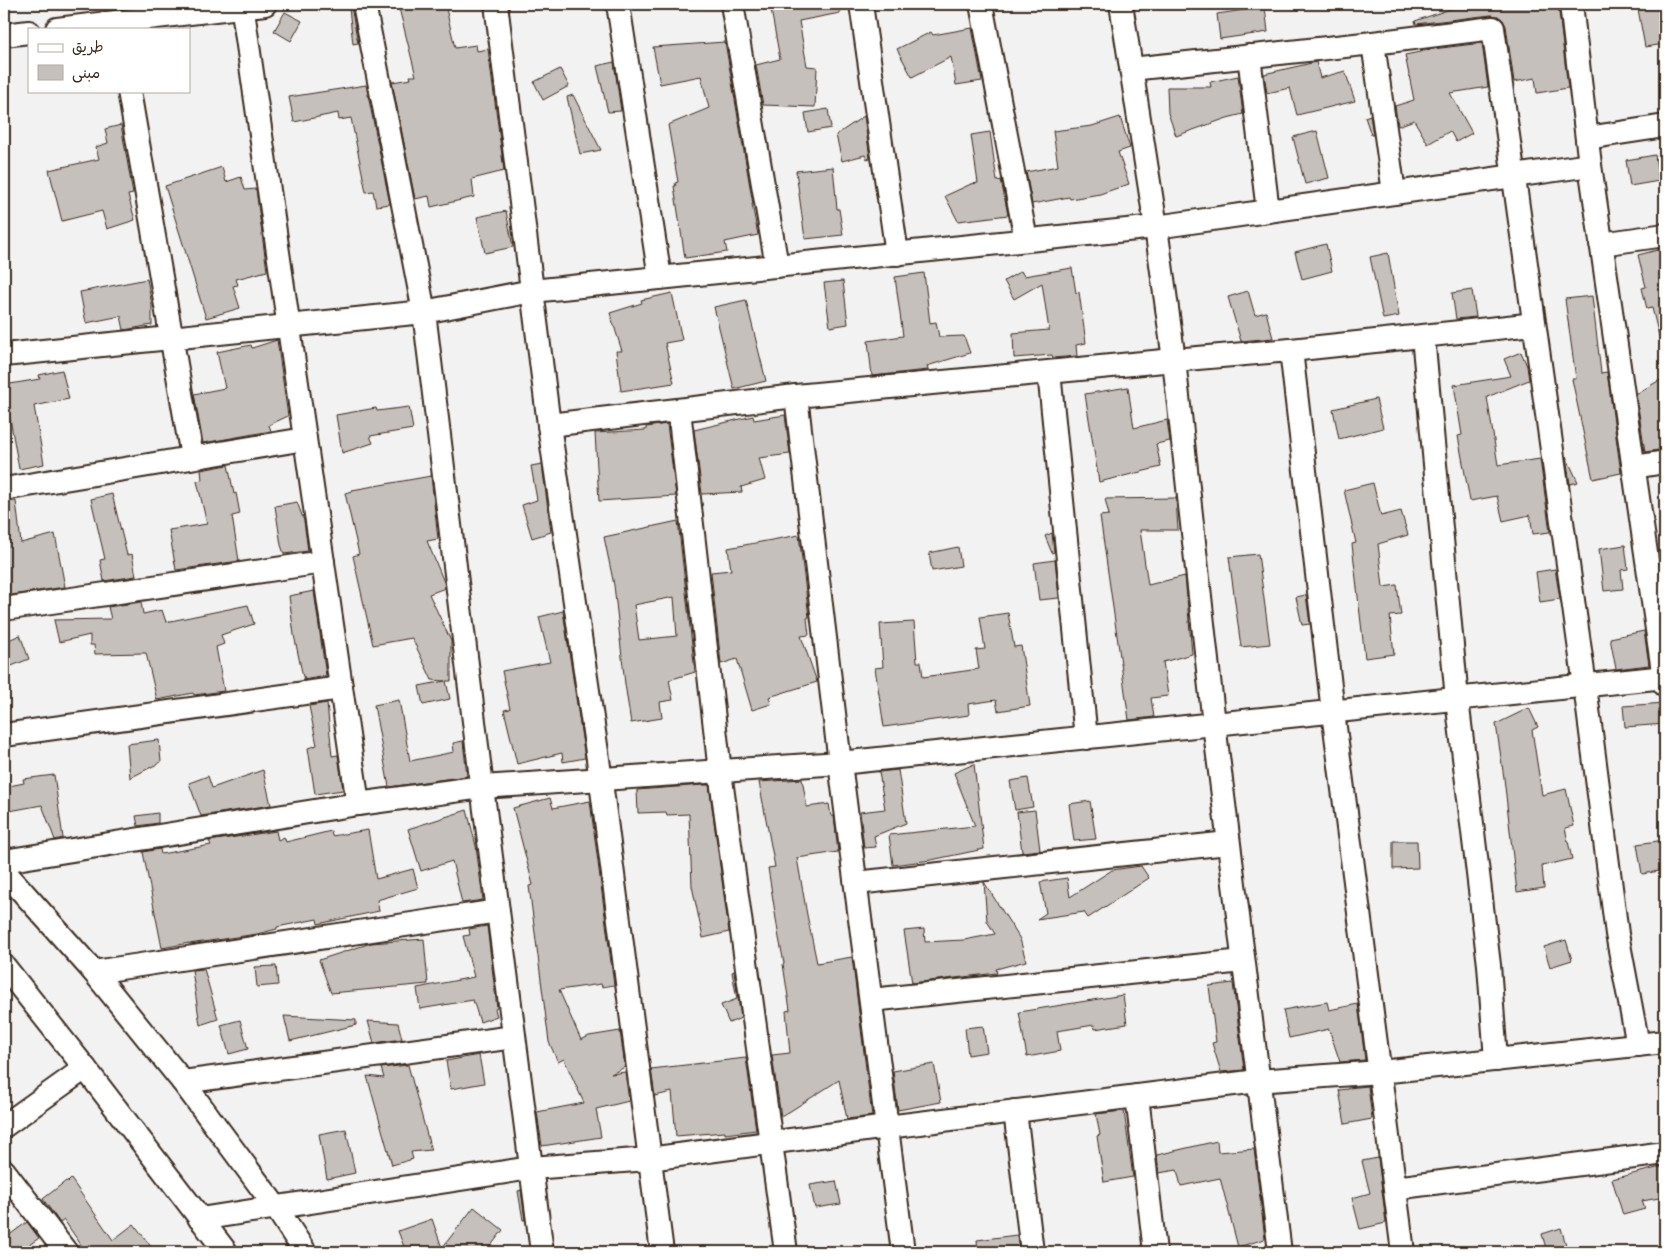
<svg xmlns="http://www.w3.org/2000/svg" width="1669" height="1256" viewBox="0 0 1669 1256" font-family="Caveat,'Playpen Sans Arabic',sans-serif">
	<style>
		.building { fill: #c6c0bd; stroke: #3b2a1e; fill-rule: evenodd }
		.lines { fill: none; stroke-linecap: round; stroke-linejoin: round }
		.minor-casing { stroke: #3b2a1e; stroke-width: 26 }
		.minor { stroke: #fff; stroke-width: 22 }
	</style>
	<rect width="100%" height="100%" fill="#f3f2f2"/>
	<filter id="ink" filterUnits="userSpaceOnUse"><feTurbulence type="fractalNoise" baseFrequency=".02" numOctaves="2"/><feDisplacementMap in="SourceGraphic" scale="10" xChannelSelector="R" yChannelSelector="G"/><feConvolveMatrix kernelMatrix="1 2 1 2 8 2 1 2 1" color-interpolation-filters="sRGB"/></filter>
	<g filter="url(#ink)">
		<g class="building">
			<path d="M398 4H445L455 48 476 45 477 51 488 49 504 171 472 179 474 197 431 207 429 196 415 199 392 82 411 79 410 76H416Z"/>
			<path d="M770 4H840V13L799 21 807 66 817 67 815 107 763 105 756 65 780 59Z"/>
			<path d="M1465 4H1558L1568 88 1537 93 1535 78 1514 82 1506 26 1503 20 1498 16 1491 15 1416 24 1415 21Z"/>
			<path d="M1660 4 1665 34V44L1645 47 1638 9Z"/>
			<path d="M351 7 358 43 353 44 349 8Z"/>
			<path d="M1265 7 1268 32 1220 39 1217 14Z"/>
			<path d="M285 12 302 21 291 41 274 31Z"/>
			<path d="M972 28 982 81 956 85 951 57 912 77 897 49 931 32 933 35Z"/>
			<path d="M725 42 753 204H752L758 235 725 242 727 252 685 258 674 186H676L675 183 678 182 668 125 709 108 701 76 660 84 653 47Z"/>
			<path d="M1482 43 1488 87 1450 93 1472 133 1456 142 1450 131 1428 144 1414 120 1398 126 1395 106 1414 100 1405 55 1425 51V50Z"/>
			<path d="M614 62 621 111 608 112 597 66Z"/>
			<path d="M1316 62 1320 78 1345 71 1355 101 1297 115 1290 88 1267 93 1264 74Z"/>
			<path d="M560 69 569 86 543 100 534 82Z"/>
			<path d="M1238 76 1243 114 1227 118 1176 136 1168 113 1167 87H1211L1210 82Z"/>
			<path d="M366 85 390 204 376 206 373 191 366 192 351 118 339 120 338 113 294 122 289 97Z"/>
			<path d="M573 95 601 150 580 154 567 97Z"/>
			<path d="M828 109 831 128 808 132 805 113Z"/>
			<path d="M1370 115 1373 135H1371L1365 117Z"/>
			<path d="M864 116 870 158 867 159 865 155 842 161 836 135Z"/>
			<path d="M1120 117 1130 148 1118 152 1129 184 1100 194 1070 199 1069 197 1032 204 1026 172 1058 166 1053 131 1092 126Z"/>
			<path d="M121 125 133 194 128 195 135 220 107 229 102 211 62 221 49 170 99 159 96 147 108 143 105 129Z"/>
			<path d="M1317 131 1329 178 1305 184 1293 137Z"/>
			<path d="M990 132 997 181 1001 180 1008 215 958 221 945 196 971 184 978 183 971 135Z"/>
			<path d="M1655 155 1659 181 1630 186 1626 160Z"/>
			<path d="M222 167 226 182 241 177 245 190 256 189 267 271 236 279 238 285 233 286 240 308 206 318 165 186Z"/>
			<path d="M833 167 837 209H839L843 235 805 239 796 171Z"/>
			<path d="M506 211 513 247 485 253 477 217Z"/>
			<path d="M1326 244 1332 271 1302 279 1295 252Z"/>
			<path d="M1665 248V335L1659 336 1652 308 1647 309 1642 288 1646 287 1638 255Z"/>
			<path d="M1388 253 1399 316 1383 319 1370 257Z"/>
			<path d="M1072 268 1076 293 1079 292 1086 343 1076 345 1077 356 1053 358 1052 355 1014 358 1013 333 1049 330 1042 283 1014 299 1004 281 1021 271 1024 276Z"/>
			<path d="M924 273 930 323 936 322 939 337 964 336 970 353 927 366 928 370 872 376 868 341 903 336 895 277Z"/>
			<path d="M147 279 152 305V325L124 330 121 316 86 323 80 292Z"/>
			<path d="M843 281 848 324 830 327 824 283Z"/>
			<path d="M1472 290 1476 317 1456 319 1452 293Z"/>
			<path d="M1248 291 1255 315 1266 312 1273 338 1241 341 1228 297Z"/>
			<path d="M672 293 682 340 665 343 674 383 621 391 616 351H622L610 313 642 303 641 300Z"/>
			<path d="M1592 296 1601 373 1607 372 1621 473 1593 479 1572 379H1576L1565 299Z"/>
			<path d="M746 300 766 381 734 389 714 307Z"/>
			<path d="M277 340 288 416 269 425 271 431 203 443 194 394 225 388 217 352 251 345 252 348Z"/>
			<path d="M1521 352 1527 366 1529 380 1487 397 1498 465 1540 459 1550 532 1533 534 1530 515 1503 521 1497 496 1470 501 1458 436 1462 435 1454 385 1511 376 1504 359Z"/>
			<path d="M62 370 69 399 34 406 44 464 19 469 4 385 40 379 39 375Z"/>
			<path d="M1665 377V449L1645 452 1636 394Z"/>
			<path d="M1128 387 1134 428 1167 420 1170 441 1156 444 1161 467 1099 482 1085 394Z"/>
			<path d="M1376 399 1383 428 1339 439 1333 409Z"/>
			<path d="M409 407 413 429 370 436 373 443 342 453 336 415 376 408 377 411Z"/>
			<path d="M785 415 790 454 759 458 765 480 741 487 742 492 702 494 694 430 753 416 754 420Z"/>
			<path d="M667 424 676 496 599 501 595 433 646 430V427Z"/>
			<path d="M1566 456 1578 482 1570 484Z"/>
			<path d="M542 464 551 532 532 538 522 505 537 500 531 466Z"/>
			<path d="M228 465 234 494 236 493 240 514 232 516 239 561 176 570 169 530 207 524 197 481 202 480 201 470Z"/>
			<path d="M431 476 438 539 427 541 444 582 445 588 429 594 451 641V681H446L450 699 423 705 419 686 445 681 432 680 412 638 373 645 353 556 359 554 345 493 353 491 352 490Z"/>
			<path d="M1373 483 1381 516 1401 511 1408 535 1378 544 1383 587 1397 585 1401 615 1390 616 1394 654 1365 658 1352 544 1356 543 1344 490Z"/>
			<path d="M112 494 127 555 132 554 136 576 104 581 100 560 105 559 91 499Z"/>
			<path d="M1176 498 1178 530H1140L1148 585 1185 576 1192 654 1163 662 1168 696 1151 698 1154 717 1129 720 1100 516 1109 515 1105 499Z"/>
			<path d="M16 501 21 543 55 534 65 587 4 596V502Z"/>
			<path d="M297 502 304 521 308 551 284 554 281 545 275 506Z"/>
			<path d="M678 521 695 672 669 680 673 700 660 702 662 718 631 723 625 684 614 585 604 537ZM674 597 677 636 639 640 634 605Z"/>
			<path d="M1052 533 1054 552 1052 553 1045 536Z"/>
			<path d="M799 535 809 617 807 618 809 635 801 636 817 682 769 697 771 704 752 710 737 659 721 664 711 572 731 570 728 548Z"/>
			<path d="M1625 545 1628 569 1621 570 1623 589 1604 591 1599 549Z"/>
			<path d="M958 547 961 566 932 571 929 553Z"/>
			<path d="M1258 554 1270 644 1241 647 1229 557Z"/>
			<path d="M1055 560 1059 598 1039 600 1034 563Z"/>
			<path d="M1555 569 1560 599 1540 602 1536 572Z"/>
			<path d="M314 591 326 676 303 680V678L305 677H303L294 635 289 596Z"/>
			<path d="M1306 595 1310 624 1302 625 1296 597Z"/>
			<path d="M141 602 143 614 162 610 166 622 248 605 254 624 221 635 224 644 216 647 224 691 194 695 193 693 157 700 146 653 95 654 94 645H90V635L59 642 54 620 111 619 108 607Z"/>
			<path d="M563 611 585 758 563 762 562 753 517 764 504 710 510 709 502 671 550 662 539 617Z"/>
			<path d="M1008 613 1014 647 1021 646 1030 706 998 711 996 700 968 704 969 715 884 727 875 668 883 667 880 624 914 622 917 662H921L923 677 979 669 976 650 985 649 980 617Z"/>
			<path d="M1644 631 1649 665 1616 669 1610 638Z"/>
			<path d="M20 635 29 659 4 669V642Z"/>
			<path d="M399 700 410 761 454 752 453 743 463 741 467 776 389 787 374 705Z"/>
			<path d="M327 703 332 756 338 755 343 790 315 794 308 748 317 745 309 706Z"/>
			<path d="M1665 703V724L1625 727 1623 706Z"/>
			<path d="M1529 708 1538 727 1532 730 1542 795 1566 789 1574 826 1565 828 1572 859 1542 866 1544 888 1517 892 1504 778 1496 724Z"/>
			<path d="M159 740 161 762 130 778 127 744Z"/>
			<path d="M974 764 984 849 931 860 893 865 889 835 975 826 954 773Z"/>
			<path d="M263 770 271 805 201 816 189 783 208 776 212 788Z"/>
			<path d="M898 770 906 823 874 836 876 847 864 848 860 812 885 809 879 772Z"/>
			<path d="M54 775 63 838 55 840 42 805 4 812V787L24 783 23 779Z"/>
			<path d="M1028 778 1033 807 1015 810 1010 781Z"/>
			<path d="M802 779 807 807 829 804 831 816H834L838 852 797 858 807 915 817 963 852 957 872 1116 847 1119 839 1080 781 1117 772 1055 790 1053 786 1011 790 1010 783 964 784 963 779 938 768 868 775 867 759 782Z"/>
			<path d="M703 785H709L729 932 703 938 692 886 689 814 667 815 666 812 638 813 637 790Z"/>
			<path d="M550 798 553 808 590 801 614 985 602 987 601 984 559 990 581 1040 589 1036 620 1031 625 1067 611 1074 625 1072 629 1101 596 1109 601 1137 542 1146 537 1112 584 1103 564 1059 558 1062 549 1042 529 886 533 885 513 808Z"/>
			<path d="M1090 801 1096 839 1074 841 1069 804Z"/>
			<path d="M467 810 476 846 483 900 462 903 452 861 421 871 408 829Z"/>
			<path d="M1035 810 1040 850 1022 852 1017 812Z"/>
			<path d="M158 813V823L138 826 136 816Z"/>
			<path d="M368 830 376 879 413 869 418 888 377 900 379 911 318 924 317 919 277 927V929L257 934 189 944V943L162 948 143 852 160 849 161 854 211 845 209 841 276 831 278 840 284 837 286 842 331 831 332 836Z"/>
			<path d="M1665 840V870L1642 874 1637 844Z"/>
			<path d="M1393 841H1417L1418 868 1393 869Z"/>
			<path d="M1141 866 1149 878 1088 918 1084 912 1037 919 1046 913 1040 882 1067 878 1070 897 1112 870Z"/>
			<path d="M984 882 1020 939 1026 961 996 969 997 973 912 983 904 931 924 929 925 942 964 940 995 934 987 921Z"/>
			<path d="M487 926 497 1008 495 1009 497 1016 480 1022 473 1000 420 1009 417 988 474 977 463 936 470 935 469 929Z"/>
			<path d="M424 939 428 984 331 993 319 960 371 943Z"/>
			<path d="M1566 940 1572 960 1550 967 1544 947Z"/>
			<path d="M276 966 278 985 257 987 255 967Z"/>
			<path d="M204 969 218 1019 200 1025 192 970Z"/>
			<path d="M734 971 741 1018 729 1023 721 1005 737 999 732 972Z"/>
			<path d="M1233 983 1244 1070 1221 1072 1212 1043 1216 1042 1209 986Z"/>
			<path d="M1123 995 1127 1024 1095 1029 1094 1025 1057 1031 1060 1051 1027 1057 1019 1012Z"/>
			<path d="M1327 1002 1329 1010 1358 1004 1365 1060 1340 1062 1329 1029 1289 1038 1283 1010Z"/>
			<path d="M284 1016 356 1020V1025L290 1041Z"/>
			<path d="M240 1020 248 1049 229 1054 221 1025Z"/>
			<path d="M368 1021 398 1023 402 1039 374 1043Z"/>
			<path d="M983 1026 987 1052 968 1055 965 1028Z"/>
			<path d="M479 1055 484 1083 451 1089 446 1061Z"/>
			<path d="M746 1058 756 1130 725 1134V1132L676 1136 672 1092 655 1096 651 1069Z"/>
			<path d="M934 1064 941 1102 898 1110 893 1071Z"/>
			<path d="M408 1065 431 1150 411 1152 413 1159 392 1165 367 1076 384 1078 381 1068Z"/>
			<path d="M1368 1086 1372 1119 1345 1124 1339 1090 1348 1089V1088Z"/>
			<path d="M1124 1111 1133 1177 1104 1182 1097 1136 1100 1135 1096 1114Z"/>
			<path d="M346 1129 355 1173 327 1179 319 1134Z"/>
			<path d="M1217 1141 1218 1152 1254 1149 1265 1239 1238 1247 1220 1178 1181 1186 1177 1170 1159 1173 1157 1155Z"/>
			<path d="M1378 1158 1386 1223 1360 1229 1352 1198 1370 1193 1362 1161Z"/>
			<path d="M1665 1166V1197L1642 1201 1645 1209 1623 1215 1612 1179Z"/>
			<path d="M71 1179 113 1240 134 1224 155 1252H86L64 1220 60 1223 43 1199 66 1181 68 1182Z"/>
			<path d="M836 1181 841 1204 815 1208 810 1185Z"/>
			<path d="M521 1190 525 1220H523L518 1191Z"/>
			<path d="M474 1207 503 1230 486 1252H406L398 1231 432 1219 442 1248Z"/>
			<path d="M27 1222 39 1238 19 1252H4V1239Z"/>
			<path d="M1561 1228 1568 1252H1547L1542 1234Z"/>
			<path d="M1017 1235 1019 1252H978L977 1240Z"/>
		</g>
		<g class="lines">
			<defs>
				<g id="minor">
					<path d="M242 4 358 804"/>
					<path d="M364 4 424 312 482 787 542 1252"/>
					<path d="M496 4 549 425 598 759 662 1252"/>
					<path d="M618 4 660 278"/>
					<path d="M732 4 777 266"/>
					<path d="M861 4 897 254"/>
					<path d="M981 4 1026 240"/>
					<path d="M1121 4 1156 227 1174 360 1214 724 1280 1252"/>
					<path d="M1571 4 1590 165 1665 685"/>
					<path d="M57 29 265 4"/>
					<path d="M4 35 29 32"/>
					<path d="M1373 43 1493 28 1585 686 1617 934 1638 1045"/>
					<path d="M1249 56 1268 211"/>
					<path d="M1131 69 1373 43 1394 193"/>
					<path d="M129 91 192 457"/>
					<path d="M1587 138 1665 126"/>
					<path d="M1601 244 1665 235"/>
					<path d="M1423 336 1457 699 1489 965 1496 1060"/>
					<path d="M1291 350 1333 712 1403 1252"/>
					<path d="M4 355 424 312 532 291 1156 227 1590 165"/>
					<path d="M1049 372 1086 738"/>
					<path d="M796 396 840 763 903 1252"/>
					<path d="M679 410 720 772 786 1252"/>
					<path d="M549 425 796 396 1174 360 1291 350 1534 324"/>
					<path d="M1634 467 1665 462"/>
					<path d="M4 489 305 439"/>
					<path d="M4 609 323 562"/>
					<path d="M4 735 341 688"/>
					<path d="M4 861 358 804 482 787 840 763 1665 677"/>
					<path d="M4 871 94 972 183 1082 275 1206 305 1252"/>
					<path d="M856 883 1228 843"/>
					<path d="M4 966 85 1068 226 1252"/>
					<path d="M94 972 498 911"/>
					<path d="M871 1000 1243 961"/>
					<path d="M183 1082 514 1037"/>
					<path d="M1137 1096 1155 1252"/>
					<path d="M1015 1111 1032 1252"/>
					<path d="M4 1126 85 1068"/>
					<path d="M4 1171 66 1252"/>
					<path d="M1395 1188 1665 1153"/>
					<path d="M200 1219 531 1168 649 1159 887 1127 1258 1081 1380 1072 1665 1042"/>
				</g>
			</defs>
			<use href="#minor" class="minor-casing"/>
			<use href="#minor" class="minor"/>
		</g>
	</g>
	<rect width="1669" height="1256" fill="none" stroke="#fff" stroke-width="20"/>
	<rect x="10" y="10" width="1649" height="1236" fill="none" stroke="#3b2a1e" stroke-width="2" filter="url(#ink)"/>
	<rect x="28" y="28" width="162" height="65" fill="#ffffff" stroke="#b1aaa5"/>
	<rect x="38" y="44" width="25" height="8" fill="#ffffff" stroke="#b1aaa5"/>
	<text x="72" y="52" font-size="15" fill="#3b2a1e">طريق</text>
	<rect x="38" y="65" width="25" height="15" fill="#c6c0bd" stroke="#b1aaa5"/>
	<text x="72" y="78" font-size="15" fill="#3b2a1e">مبنى</text>
</svg>
